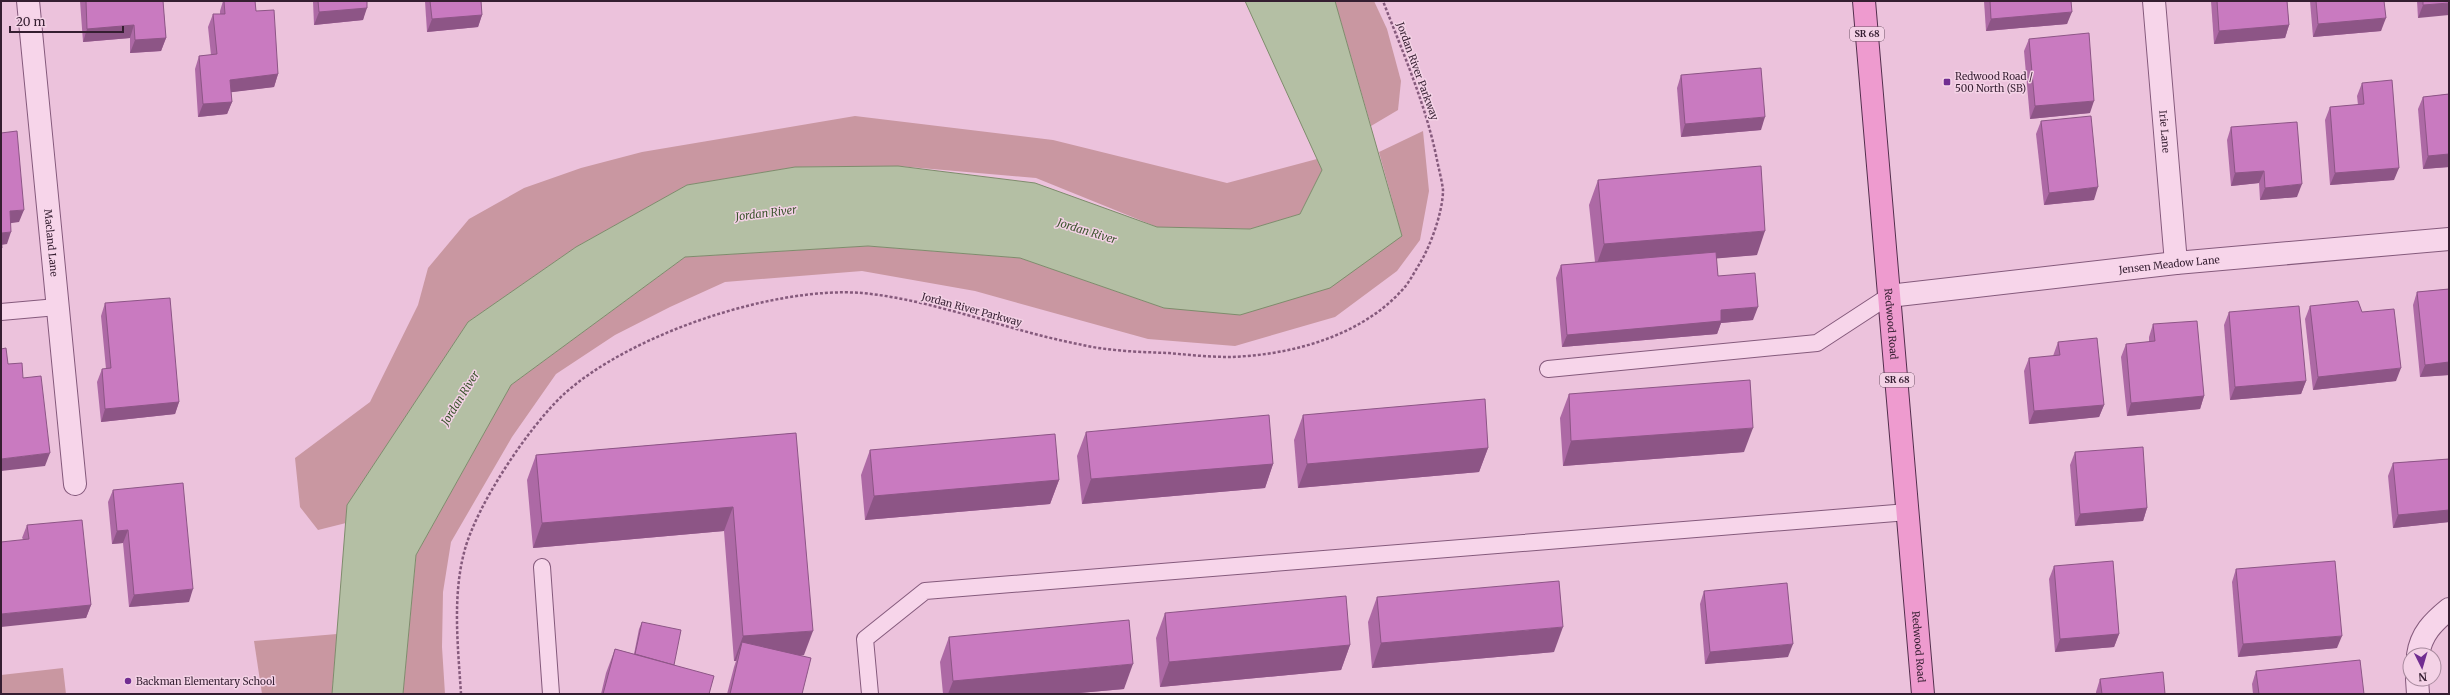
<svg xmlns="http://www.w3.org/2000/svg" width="2450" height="695" viewBox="0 0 2450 695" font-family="Merriweather,serif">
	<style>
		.green { fill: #c997a1 }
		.water { fill: #b4bfa4; stroke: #7e8c6c }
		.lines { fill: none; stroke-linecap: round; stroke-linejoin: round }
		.service-casing { stroke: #855a7c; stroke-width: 18 }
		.minor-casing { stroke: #855a7c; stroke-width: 24 }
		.primary-casing { stroke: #532e4d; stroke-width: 24 }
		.path { stroke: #855a7c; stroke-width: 2.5; stroke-dasharray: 3 2; stroke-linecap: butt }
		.service { stroke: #f7d5ea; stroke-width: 16 }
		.minor { stroke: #f7d5ea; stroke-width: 22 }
		.primary { stroke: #ee9bcf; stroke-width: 22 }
		.wall { fill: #ad69a5 }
		.shaded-wall { fill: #8d5586 }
		.building { fill: #c97ac0; stroke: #8d5586 }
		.poi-dot { fill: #712d91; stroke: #f4d2e6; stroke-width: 1.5 }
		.labels { text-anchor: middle; stroke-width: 3; stroke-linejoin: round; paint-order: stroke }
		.shield { fill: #f4d2e6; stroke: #6e5467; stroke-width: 1 }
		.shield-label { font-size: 9px; font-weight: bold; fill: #351e31 }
		.street-label { font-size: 10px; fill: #351e31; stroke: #f4d2e6 }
		.poi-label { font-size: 10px; fill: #351e31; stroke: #f4d2e6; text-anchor: start }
		.water-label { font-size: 11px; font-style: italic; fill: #3c552e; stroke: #f4d2e6 }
	</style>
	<rect width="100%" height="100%" fill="#ecc2dc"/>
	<g class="green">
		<path d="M1335 1H1374L1387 29 1401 81 1398 110 1371 126Z"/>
		<path d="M855 116 1053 140 1227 183 1317 159 1322 170 1300 214 1250 229 1157 227 1036 178 898 166 795 167 687 185 576 247 468 322 347 505 346 523 318 530 300 507 295 458 370 402 418 305 428 268 469 219 524 188 581 168 642 152Z"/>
		<path d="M1423 131 1429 191 1420 240 1397 271 1335 317 1235 346 1148 339 975 291 862 271 725 282 670 307 615 335 556 374 512 437 451 542 443 592 442 647 445 694H403L416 555 511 385 685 257 868 246 1020 258 1164 308 1402 236 1379 152Z"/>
		<path d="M337 634 332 694H262L254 641Z"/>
		<path d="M63 668 66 694H1V675Z"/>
	</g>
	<path class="water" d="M1245 1H1335L1402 236 1330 288 1240 315 1164 308 1020 258 868 246 685 257 511 385 416 555 403 694H332L347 505 468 322 576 247 687 185 795 167 898 166 1035 183 1157 227 1250 229 1300 214 1322 170Z"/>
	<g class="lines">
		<defs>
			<g id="service">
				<path d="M1 312 57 307"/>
				<path d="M1548 369 1817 343 1889 296"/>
				<path d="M542 567 551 694"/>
				<path d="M870 694 865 639 925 591 1908 512"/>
			</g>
			<g id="minor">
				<path id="s1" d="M28 1 75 484"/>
				<path id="s2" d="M2154 1 2176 263"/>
				<path id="s3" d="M1889 296 2176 263 2449 239"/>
				<path d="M2418 655C2421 634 2433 622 2449 609"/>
				<path d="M2417 679 2418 694"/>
			</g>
			<g id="primary">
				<path id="s4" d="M1864 1 1923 694"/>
			</g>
		</defs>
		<use href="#service" class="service-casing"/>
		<use href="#minor" class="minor-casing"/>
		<use href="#primary" class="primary-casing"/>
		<path class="path" d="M461 694C458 647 452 595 465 549 478 503 528 428 563 395 628 335 773 286 862 293 935 300 1006 330 1078 344 1107 351 1139 352 1169 353 1189 355 1210 357 1230 357 1292 355 1362 336 1404 288 1410 281 1415 271 1420 263 1431 245 1443 211 1443 190 1442 181 1439 170 1437 160 1426 105 1403 53 1383 1"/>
		<use href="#service" class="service"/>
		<use href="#minor" class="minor"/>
		<use href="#primary" class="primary"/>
	</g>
	<g class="wall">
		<path d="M80 1H163L166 38 161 51 130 53V38L83 42Z"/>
		<path d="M223 1H255L256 11 278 74 274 87 231 92 232 102 227 114 198 117 195 69 199 56 211 55 208 27 213 14H220V11Z"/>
		<path d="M313 1H367L363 20 314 25Z"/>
		<path d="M425 1H481L482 15 478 27 427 32Z"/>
		<path d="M1984 1H2071L2067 24 1986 31Z"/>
		<path d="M2211 1H2287L2289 25 2285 38 2214 44Z"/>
		<path d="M2310 1H2384L2381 31 2313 37Z"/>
		<path d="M2417 1H2449L2418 18Z"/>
		<path d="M2029 39 2090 113 2030 119 2024 51Z"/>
		<path d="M1681 75 1761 130 1681 137 1677 88Z"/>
		<path d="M2362 83 2394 180 2330 185 2325 120 2330 107 2358 105 2357 96Z"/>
		<path d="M2449 94V167L2423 169 2418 109 2423 97Z"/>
		<path d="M2041 121 2094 200 2044 205 2036 134Z"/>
		<path d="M2231 127 2297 197 2260 200 2259 183 2231 186 2227 140Z"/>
		<path d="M1598 180 1757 255 1716 258 1718 276 1753 320 1721 323 1717 334 1562 347 1556 278 1561 265 1595 262 1589 205Z"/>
		<path d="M2449 289V375L2420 377 2413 305 2417 292Z"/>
		<path d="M105 303 179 402 175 414 101 422 97 382 102 369H106L101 316Z"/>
		<path d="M2310 306 2362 312 2396 381 2313 390 2305 319Z"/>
		<path d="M2229 312 2306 381 2301 394 2230 400 2224 325Z"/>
		<path d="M2153 324 2204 396 2200 409 2127 416 2121 357 2126 344 2149 342V337Z"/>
		<path d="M2058 342 2104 405 2099 417 2029 424 2024 371 2029 358 2053 356Z"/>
		<path d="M1569 394 1744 452 1563 466 1560 418Z"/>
		<path d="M1303 415 1488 448 1479 472 1298 488 1294 440Z"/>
		<path d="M1086 432 1273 464 1265 488 1082 504 1077 456Z"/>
		<path d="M796 433 804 655 800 656 802 694H727L734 667 736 661H734L724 531 533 548 527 480 536 455Z"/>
		<path d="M870 450 1059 480 1050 504 865 520 861 475Z"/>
		<path d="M2075 452 2147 508 2143 521 2075 526 2070 465Z"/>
		<path d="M2449 459V522L2393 528 2388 476 2393 463Z"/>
		<path d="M113 490 189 602 129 607 123 543 112 544 108 502Z"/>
		<path d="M27 525 91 605 86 618 23 539 22 538Z"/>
		<path d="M2054 566 2119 634 2114 647 2055 652 2049 579Z"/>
		<path d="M2236 569 2337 648 2238 657 2232 582Z"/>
		<path d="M1704 591 1788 657 1705 664 1700 604Z"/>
		<path d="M1377 597 1554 652 1372 668 1368 622Z"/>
		<path d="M1165 613 1350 645 1341 670 1160 687 1156 638Z"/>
		<path d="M642 622 674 665 709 694H601L606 673 615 649 634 654 639 629Z"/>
		<path d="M949 637 1124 689 1068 694H943L940 662Z"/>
		<path d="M2256 671 2364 694H2253L2252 684Z"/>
		<path d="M2100 679 2165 694H2096V692Z"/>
	</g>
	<g class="shaded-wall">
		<path d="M2449 3V15L2418 18 2423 5Z"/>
		<path d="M367 8 363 20 314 25 319 12Z"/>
		<path d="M2072 12 2067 24 1986 31 1991 19Z"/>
		<path d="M482 15 478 27 427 32 432 19Z"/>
		<path d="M2386 18 2381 31 2313 37 2318 24Z"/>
		<path d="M134 25 130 38 83 42 87 29Z"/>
		<path d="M2289 25 2285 38 2214 44 2219 31Z"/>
		<path d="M166 38 161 51 130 53 135 40Z"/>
		<path d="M278 74 274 87 225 93 230 80Z"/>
		<path d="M2094 101 2090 113 2030 119 2035 106Z"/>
		<path d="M232 102 227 114 198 117 203 104Z"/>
		<path d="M1765 117 1761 130 1681 137 1685 124Z"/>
		<path d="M2449 154V167L2423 169 2428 156Z"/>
		<path d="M2399 168 2394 180 2330 185 2335 173Z"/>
		<path d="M2264 171 2259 183 2231 186 2235 173Z"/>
		<path d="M2302 184 2297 197 2260 200 2265 188Z"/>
		<path d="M2098 187 2094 200 2044 205 2049 193Z"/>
		<path d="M24 210 19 222 5 224 10 211Z"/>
		<path d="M1765 231 1757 255 1595 269 1604 244Z"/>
		<path d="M11 232 7 244 1 245V233Z"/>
		<path d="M1758 307 1753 320 1721 323 1717 334 1562 347 1567 335 1721 310Z"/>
		<path d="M2449 362V375L2420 377 2425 365Z"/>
		<path d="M2401 368 2396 381 2313 390 2318 377Z"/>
		<path d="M2306 381 2301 394 2230 400 2235 387Z"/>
		<path d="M2204 396 2200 409 2127 416 2131 403Z"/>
		<path d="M179 402 175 414 101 422 105 409Z"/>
		<path d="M2104 405 2099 417 2029 424 2034 411Z"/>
		<path d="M1753 428 1744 452 1563 466 1571 441Z"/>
		<path d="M1488 448 1479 472 1298 488 1307 464Z"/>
		<path d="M50 453 45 466 1 471V459Z"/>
		<path d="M1273 464 1265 488 1082 504 1091 479Z"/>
		<path d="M1059 480 1050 504 865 520 874 496Z"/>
		<path d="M733 507 724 531 533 548 542 523Z"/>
		<path d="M2147 508 2143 521 2075 526 2080 514Z"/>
		<path d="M2449 510V522L2393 528 2398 515Z"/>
		<path d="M128 530 123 543 112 544 117 531Z"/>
		<path d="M193 589 189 602 129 607 134 595Z"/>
		<path d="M91 605 86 618 1 627V614Z"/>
		<path d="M1563 627 1554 652 1372 668 1381 643Z"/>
		<path d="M813 631 804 655 738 660 742 642 736 661H734L743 636Z"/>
		<path d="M2119 634 2114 647 2055 652 2060 639Z"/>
		<path d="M2342 636 2337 648 2238 657 2243 644Z"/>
		<path d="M1793 644 1788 657 1705 664 1710 652Z"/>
		<path d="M1350 645 1341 670 1160 687 1169 662Z"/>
		<path d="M1133 664 1124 689 1068 694H948L953 681Z"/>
	</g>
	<g class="building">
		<path d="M86 1H163L166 38 135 40 134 25 87 29Z"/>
		<path d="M224 1H255L256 11 274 10 278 74 230 80 232 102 203 104 199 56 217 54 213 14H225Z"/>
		<path d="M318 1H367V8L319 12Z"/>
		<path d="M430 1H481L482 15 432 19Z"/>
		<path d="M1990 1H2071L2072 12 1991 19Z"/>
		<path d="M2217 1H2287L2289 25 2219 31Z"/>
		<path d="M2316 1H2384L2386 18 2318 24Z"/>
		<path d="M2423 1H2449V3L2423 5Z"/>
		<path d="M2089 33 2094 101 2035 106 2029 39Z"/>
		<path d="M1761 68 1765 117 1685 124 1681 75Z"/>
		<path d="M2392 80 2399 168 2335 173 2330 107 2364 104 2362 83Z"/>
		<path d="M2449 94V154L2428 156 2423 97Z"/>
		<path d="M2091 116 2098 187 2049 193 2041 121Z"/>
		<path d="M2297 122 2302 184 2265 188 2264 171 2235 173 2231 127Z"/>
		<path d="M17 131 24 210 10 211 11 232 1 233V133Z"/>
		<path d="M1761 166 1765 231 1604 244 1598 180Z"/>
		<path d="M1 233 2 248H1Z"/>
		<path d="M1716 252 1718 276 1755 273 1758 307 1721 310V321L1567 335 1561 265Z"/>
		<path d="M2449 289V362L2425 365 2417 292Z"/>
		<path d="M170 298 179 402 105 409 102 369 111 368 105 303Z"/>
		<path d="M2358 301 2362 312 2394 309 2401 368 2318 377 2310 306Z"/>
		<path d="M2299 306 2306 381 2235 387 2229 312Z"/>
		<path d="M2197 321 2204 396 2131 403 2126 344 2155 341 2153 324Z"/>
		<path d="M2097 338 2104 405 2034 411 2029 358 2060 355 2058 342Z"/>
		<path d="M6 348 8 364 22 363 23 378 41 376 50 453 1 459V349Z"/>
		<path d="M1750 380 1753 428 1571 441 1569 394Z"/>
		<path d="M1485 399 1488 448 1307 464 1303 415Z"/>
		<path d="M1269 415 1273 464 1091 479 1086 432Z"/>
		<path d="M796 433 813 631 743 636 733 507 542 523 536 455Z"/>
		<path d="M1055 434 1059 480 874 496 870 450Z"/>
		<path d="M2143 447 2147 508 2080 514 2075 452Z"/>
		<path d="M2449 459V510L2398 515 2393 463Z"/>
		<path d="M183 483 193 589 134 595 128 530 117 531 113 490Z"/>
		<path d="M82 520 91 605 1 614V542L29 539 27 525Z"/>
		<path d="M2113 561 2119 634 2060 639 2054 566Z"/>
		<path d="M2335 561 2342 636 2243 644 2236 569Z"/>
		<path d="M1559 581 1563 627 1381 643 1377 597Z"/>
		<path d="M1787 583 1793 644 1710 652 1704 591Z"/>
		<path d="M1346 596 1350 645 1169 662 1165 613Z"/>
		<path d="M1129 620 1133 664 953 681 949 637Z"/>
		<path d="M642 622 681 630 674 665 635 654Z"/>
		<path d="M742 642 811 658 802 694H730Z"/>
		<path d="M615 649 714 676 709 694H603Z"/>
		<path d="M2360 660 2364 694H2259L2256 671Z"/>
		<path d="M2163 672 2165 694H2102L2100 679Z"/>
	</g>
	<g class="poi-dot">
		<rect x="1943" y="78" width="8" height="8" rx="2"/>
		<circle cx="128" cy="681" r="4"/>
	</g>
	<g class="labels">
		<g class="shield">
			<rect x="1850" y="27" width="34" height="14" rx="3"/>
			<rect x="1880" y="373" width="34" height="14" rx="3"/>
		</g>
		<g class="shield-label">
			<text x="1867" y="37">SR 68</text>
			<text x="1897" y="383">SR 68</text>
		</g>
		<g class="street-label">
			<text transform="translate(1418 71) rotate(70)" y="4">Jordan River Parkway</text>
			<text dy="4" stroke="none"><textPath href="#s2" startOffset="131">Irie Lane</textPath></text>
			<text dy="4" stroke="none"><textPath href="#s1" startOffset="243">Macland Lane</textPath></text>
			<text dy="4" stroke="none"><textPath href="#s3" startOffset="282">Jensen Meadow Lane</textPath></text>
			<text transform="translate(972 309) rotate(15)" y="4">Jordan River Parkway</text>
			<text dy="4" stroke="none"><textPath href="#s4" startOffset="324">Redwood Road</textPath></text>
			<text dy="4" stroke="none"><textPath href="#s4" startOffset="648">Redwood Road</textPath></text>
		</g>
		<g class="poi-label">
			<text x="1955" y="80">Redwood Road /<tspan x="1955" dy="12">500 North (SB)</tspan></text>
			<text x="136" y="685">Backman Elementary School</text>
		</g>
		<g class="water-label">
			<text transform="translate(766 213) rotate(-7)" y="4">Jordan River</text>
			<text transform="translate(1087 231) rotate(17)" y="4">Jordan River</text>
			<text transform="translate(460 398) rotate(-58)" y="4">Jordan River</text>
		</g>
	</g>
	<rect width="2450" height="695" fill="none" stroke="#351e31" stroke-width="4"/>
	<g transform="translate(2422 667) rotate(175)"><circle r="19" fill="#f4d2e6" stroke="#a88a9e"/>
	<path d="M0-3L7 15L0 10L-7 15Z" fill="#712d91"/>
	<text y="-6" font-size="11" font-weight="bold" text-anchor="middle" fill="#351e31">N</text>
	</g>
	<path d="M10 26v6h113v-6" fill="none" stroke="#351e31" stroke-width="2"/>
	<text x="16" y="26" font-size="12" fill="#351e31" stroke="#f4d2e6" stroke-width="3" paint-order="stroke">20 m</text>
</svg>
